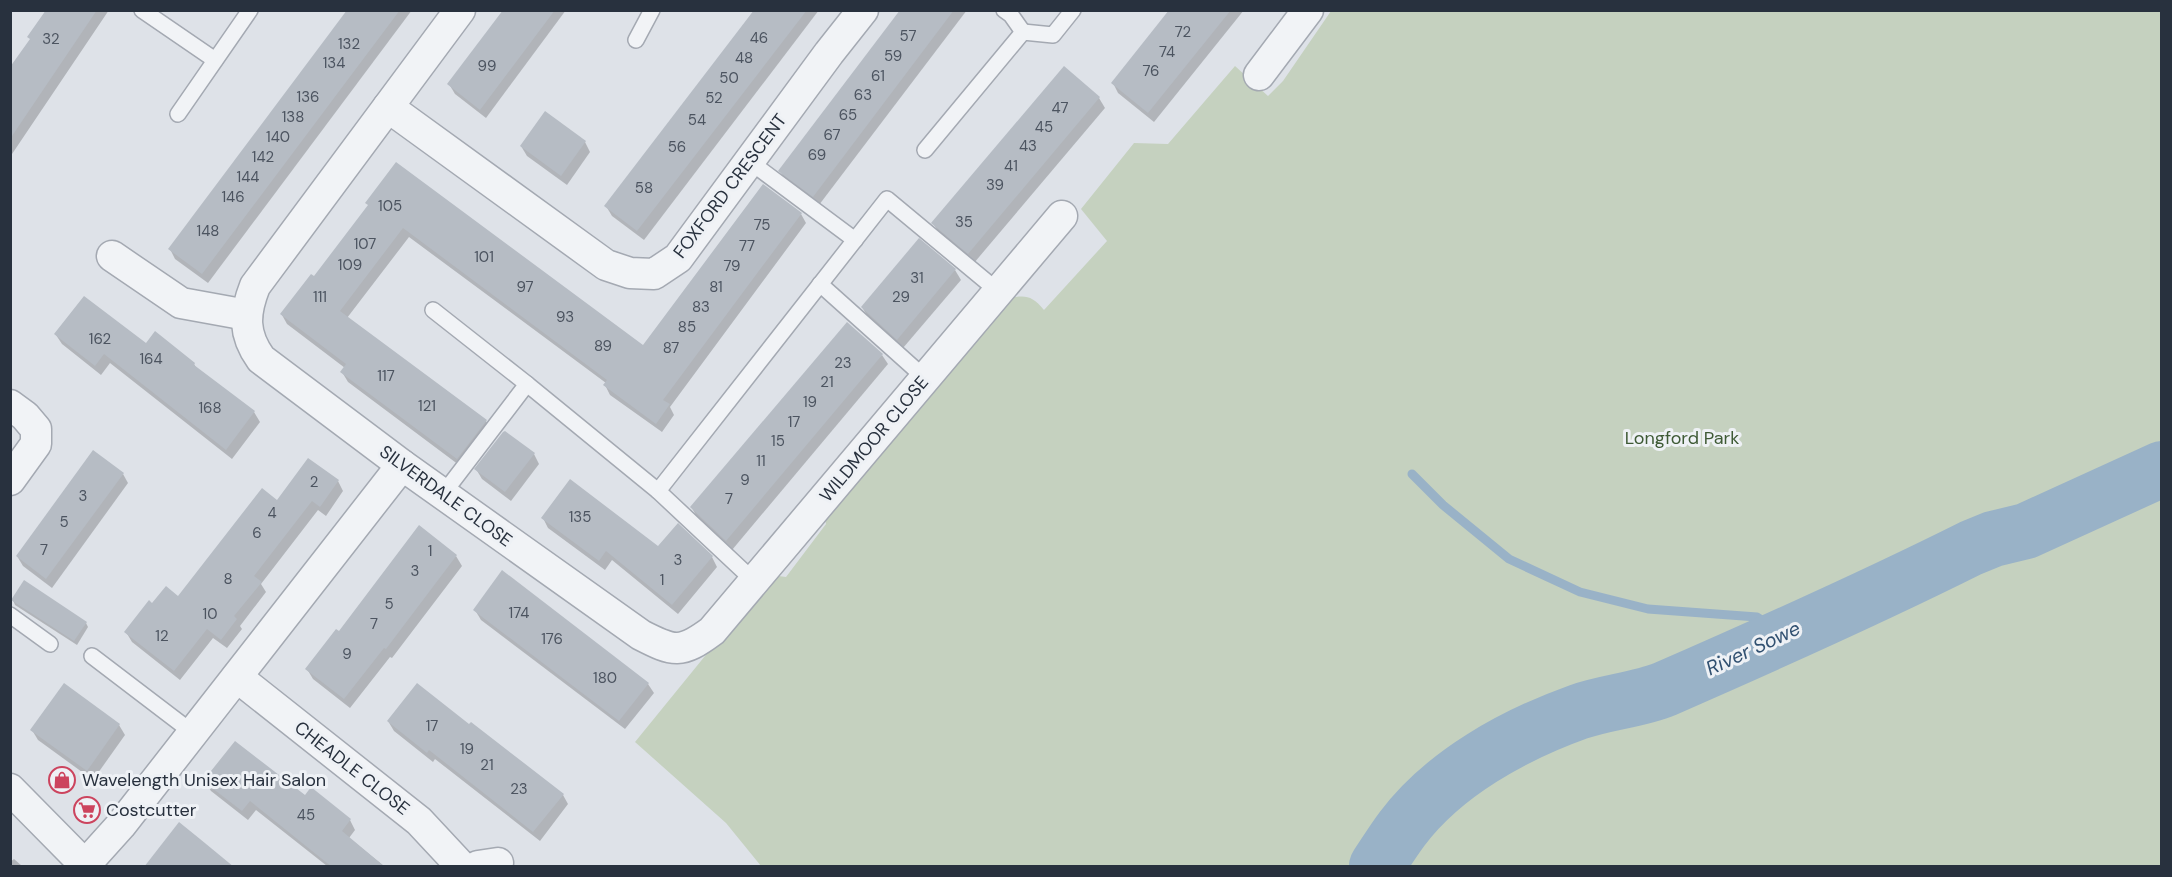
<svg xmlns="http://www.w3.org/2000/svg" width="2172" height="877" viewBox="0 0 2172 877" font-family="'DM Sans',sans-serif">
	<style>
		.green { fill: #c5d1bf }
		.shadow { fill: #0003 }
		.lines { fill: none; stroke-linecap: round; stroke-linejoin: round }
		.stream { stroke: #99b2c7; stroke-width: 9 }
		.river { stroke: #99b2c7; stroke-width: 56 }
		.building { fill: #b6bcc4 }
		.lane-casing { stroke: #a4a9b2; stroke-width: 18 }
		.street-casing { stroke: #a4a9b2; stroke-width: 33 }
		.lane { stroke: #f1f3f6; stroke-width: 15 }
		.street { stroke: #f1f3f6; stroke-width: 30 }
		.labels { text-anchor: middle; stroke-width: 6; stroke-linejoin: round; paint-order: stroke }
		.number-label { font-size: 15px; fill: #4c5460 }
		.street-label { font-size: 18px; fill: #28313e; stroke: #eef1f5 }
		.park-label { font-size: 18px; fill: #3e5a35; stroke: #eef1f5 }
		.poi-label { font-size: 18px; fill: #28313e; stroke: #eef1f5; text-anchor: start }
		.water-label { font-size: 20px; font-style: italic; fill: #325171; stroke: #eef1f5 }
	</style>
	<rect width="100%" height="100%" fill="#dee2e8"/>
	<path class="green" d="M1331 11H2161V866H761L726 823 635 742 771 575 786 577 826 524 824 514 1005 299C1024 295 1031 294 1044 310L1107 241 1081 209 1134 143 1168 144 1235 66 1268 96 1283 81Z"/>
	<g class="shadow">
		<path d="M47 10H109L10 157V70L31 41Z"/>
		<path d="M349 10H412L208 283 175 259 170 249Z"/>
		<path d="M504 10H566L486 118 455 94 449 84Z"/>
		<path d="M755 10H819L644 240 612 216 606 206Z"/>
		<path d="M903 10H967L819 205 786 181 780 171Z"/>
		<path d="M1171 10H1244L1154 122 1118 93 1113 83Z"/>
		<path d="M1064 68 1099 98 1105 108 974 263 939 233 933 223Z"/>
		<path d="M585 142 590 152 567 185 527 156 521 146Z"/>
		<path d="M369 207 644 347 801 214 806 223 670 407 674 415 662 432 610 395 605 385 606 383 409 237 347 318 486 421 491 431 463 468 348 382 342 372 345 368 287 324 282 315 314 278Z"/>
		<path d="M955 270 961 280 903 348 868 317 862 307Z"/>
		<path d="M56 335 146 345 194 364 198 371 254 412 260 422 232 459 110 363 101 375 62 344Z"/>
		<path d="M882 355 888 364 732 550 697 517 692 508Z"/>
		<path d="M534 454 539 464 511 501 482 479 476 469Z"/>
		<path d="M123 474 128 483 52 588 23 566 17 556Z"/>
		<path d="M338 481 343 491 326 516 318 510 261 584 266 592 240 626 242 629 227 648 213 638 180 680 132 642 126 632 153 605 179 598 277 502Z"/>
		<path d="M543 518 658 548 712 557 717 567 678 614 612 560 605 570 548 528Z"/>
		<path d="M456 556 462 566 392 658 390 657 350 708 313 679 307 669 339 633Z"/>
		<path d="M13 600 86 623 88 627 77 645 15 605Z"/>
		<path d="M475 610 648 684 654 693 625 729 481 620Z"/>
		<path d="M388 721 563 795 568 804 540 841 435 759 433 762 394 731Z"/>
		<path d="M119 725 125 735 93 780 38 740 32 730Z"/>
		<path d="M205 782 305 797 350 820 355 830 349 838 384 866H327L256 810 248 820 211 791Z"/>
		<path d="M14 859 22 866H10V862Z"/>
	</g>
	<g class="lines">
		<path class="stream" d="M1412 474 1443 505 1509 559 1580 592 1648 609 1757 617 1787 636"/>
		<path class="river" d="M1377 866C1385 854 1393 841 1402 829 1444 773 1514 735 1578 712 1606 702 1638 700 1665 689 1768 644 1871 598 1971 548L1993 539 2026 531 2162 469"/>
	</g>
	<g class="building">
		<path d="M46 10H97L10 139V67L30 39 27 37Z"/>
		<path d="M347 10H400L202 274 168 249Z"/>
		<path d="M503 10H555L480 110 447 84Z"/>
		<path d="M754 10H807L637 231 604 206Z"/>
		<path d="M900 10H954L813 197 778 171Z"/>
		<path d="M1169 10H1231L1148 113 1111 83Z"/>
		<path d="M1064 66 1100 97 968 254 931 223Z"/>
		<path d="M545 111 586 141 561 176 520 146Z"/>
		<path d="M396 162 643 345 763 184 802 213 663 400 670 404 656 424 603 385 607 380 403 228 340 311 487 420 457 459 340 372 346 364 280 314 311 274 314 276 368 205 365 203Z"/>
		<path d="M919 238 956 269 897 340 861 307Z"/>
		<path d="M84 296 146 343 155 331 195 363 194 365 255 411 226 450 104 354 95 366 54 334Z"/>
		<path d="M847 322 883 354 726 541 690 507Z"/>
		<path d="M505 431 535 453 505 492 474 469 503 432Z"/>
		<path d="M93 450 124 473 46 579 16 556Z"/>
		<path d="M308 458 339 480 320 507 312 501 254 576 262 582 234 616 237 619 221 640 207 629 174 671 124 632 149 600 152 603 166 586 178 596 262 488 277 500Z"/>
		<path d="M570 479 658 546 678 523 713 556 672 605 606 551 599 561 541 518Z"/>
		<path d="M419 525 457 555 386 649 384 648 344 699 305 669 336 629 339 631Z"/>
		<path d="M502 570 649 683 619 721 473 610Z"/>
		<path d="M24 580 87 622 74 641 11 600Z"/>
		<path d="M64 683 120 724 87 771 30 730Z"/>
		<path d="M417 683 469 724 471 722 564 794 533 832 429 750 427 753 387 721Z"/>
		<path d="M235 741 305 795 311 787 351 819 342 831 385 867H332L250 801 242 811 203 781Z"/>
		<path d="M179 822 200 839 234 867H144Z"/>
	</g>
	<g class="lines">
		<defs>
			<g id="lane">
				<path d="M142 10 215 60"/>
				<path d="M1004 10 1011 15 1023 32"/>
				<path d="M636 40 652 10"/>
				<path d="M178 114 250 10"/>
				<path d="M925 150 1023 32 1053 35 1073 10"/>
				<path d="M749 161 855 240"/>
				<path d="M820 284 925 378"/>
				<path d="M433 310 527 384 443 494"/>
				<path d="M527 384 658 491 887 199 999 292"/>
				<path d="M658 491 754 581"/>
				<path d="M10 615 50 644"/>
				<path d="M92 656 193 733"/>
			</g>
			<g id="street">
				<path d="M460 10 255 286C244 314 243 334 261 359L402 465 641 635C674 652 681 654 712 631L1062 216"/>
				<path d="M1259 75 1308 10"/>
				<path d="M388 107 606 265 630 273 654 274 678 258 829 53 863 10"/>
				<path d="M112 256 181 303 247 315"/>
				<path d="M10 405 25 416 36 429V444L10 480"/>
				<path d="M237 677 419 821 461 866"/>
				<path d="M10 789 86 866"/>
				<path d="M85 865 121 825 402 465"/>
				<path d="M478 866 498 863"/>
			</g>
		</defs>
		<use href="#lane" class="lane-casing"/>
		<use href="#street" class="street-casing"/>
		<use href="#lane" class="lane"/>
		<use href="#street" class="street"/>
	</g>
	<defs>
		<symbol id="shop-ring" viewBox="-11 -11 22 22"><circle r="9.5" fill="#eef1f5" stroke="#cc445e" stroke-width="1.5"/><path d="M-5-2.5h2.3a2.7 3.5 0 0 1 5.4 0H5L5.5 6h-11ZM-1.5-2.5h3a1.5 2.3 0 0 0-3 0Z" fill="#cc445e"/></symbol>
		<symbol id="supermarket-ring" viewBox="-11 -11 22 22"><circle r="9.5" fill="#eef1f5" stroke="#cc445e" stroke-width="1.5"/><path d="M-6-5.5h2.5l.6 2H6L4.5 2H-2.5L-4.4-4H-6ZM-1.5 3.2a1.3 1.3 0 1 0 .1 0ZM3 3.2a1.3 1.3 0 1 0 .1 0Z" fill="#cc445e"/></symbol>
	</defs>
	<g fill-rule="evenodd">
		<use href="#shop-ring" x="47" y="765" width="30" height="30"/>
		<use href="#supermarket-ring" x="72" y="795" width="30" height="30"/>
	</g>
	<g class="labels">
		<g class="number-label">
			<text x="1183" y="37">72</text>
			<text x="908" y="41">57</text>
			<text x="759" y="43">46</text>
			<text x="51" y="44">32</text>
			<text x="349" y="49">132</text>
			<text x="1167" y="57">74</text>
			<text x="893" y="61">59</text>
			<text x="744" y="63">48</text>
			<text x="334" y="68">134</text>
			<text x="487" y="71">99</text>
			<text x="1151" y="76">76</text>
			<text x="878" y="81">61</text>
			<text x="729" y="83">50</text>
			<text x="863" y="100">63</text>
			<text x="308" y="102">136</text>
			<text x="714" y="103">52</text>
			<text x="1060" y="113">47</text>
			<text x="848" y="120">65</text>
			<text x="293" y="122">138</text>
			<text x="697" y="125">54</text>
			<text x="1044" y="132">45</text>
			<text x="832" y="140">67</text>
			<text x="278" y="142">140</text>
			<text x="1028" y="151">43</text>
			<text x="677" y="152">56</text>
			<text x="817" y="160">69</text>
			<text x="263" y="162">142</text>
			<text x="1011" y="171">41</text>
			<text x="248" y="182">144</text>
			<text x="995" y="190">39</text>
			<text x="644" y="193">58</text>
			<text x="233" y="202">146</text>
			<text x="390" y="211">105</text>
			<text x="964" y="227">35</text>
			<text x="762" y="230">75</text>
			<text x="208" y="236">148</text>
			<text x="365" y="249">107</text>
			<text x="747" y="251">77</text>
			<text x="484" y="262">101</text>
			<text x="350" y="270">109</text>
			<text x="732" y="271">79</text>
			<text x="917" y="283">31</text>
			<text x="525" y="292">97</text>
			<text x="716" y="292">81</text>
			<text x="320" y="302">111</text>
			<text x="901" y="302">29</text>
			<text x="701" y="312">83</text>
			<text x="565" y="322">93</text>
			<text x="687" y="332">85</text>
			<text x="100" y="344">162</text>
			<text x="603" y="351">89</text>
			<text x="671" y="353">87</text>
			<text x="151" y="364">164</text>
			<text x="843" y="368">23</text>
			<text x="386" y="381">117</text>
			<text x="827" y="387">21</text>
			<text x="810" y="407">19</text>
			<text x="427" y="411">121</text>
			<text x="210" y="413">168</text>
			<text x="794" y="427">17</text>
			<text x="778" y="446">15</text>
			<text x="761" y="466">11</text>
			<text x="745" y="485">9</text>
			<text x="314" y="487">2</text>
			<text x="83" y="501">3</text>
			<text x="729" y="504">7</text>
			<text x="272" y="518">4</text>
			<text x="580" y="522">135</text>
			<text x="64" y="527">5</text>
			<text x="257" y="538">6</text>
			<text x="44" y="555">7</text>
			<text x="430" y="556">1</text>
			<text x="678" y="565">3</text>
			<text x="415" y="576">3</text>
			<text x="228" y="584">8</text>
			<text x="662" y="585">1</text>
			<text x="389" y="609">5</text>
			<text x="519" y="618">174</text>
			<text x="210" y="619">10</text>
			<text x="374" y="629">7</text>
			<text x="162" y="641">12</text>
			<text x="552" y="644">176</text>
			<text x="347" y="659">9</text>
			<text x="605" y="683">180</text>
			<text x="432" y="731">17</text>
			<text x="467" y="754">19</text>
			<text x="487" y="770">21</text>
			<text x="519" y="794">23</text>
			<text x="306" y="820">45</text>
		</g>
		<g class="street-label">
			<text transform="translate(730 186) rotate(-53)" y="6">FOXFORD CRESCENT</text>
			<text transform="translate(874 439) rotate(-50)" y="6">WILDMOOR CLOSE</text>
			<text transform="translate(446 496) rotate(36)" y="6">SILVERDALE CLOSE</text>
			<text transform="translate(352 768) rotate(38)" y="6">CHEADLE CLOSE</text>
		</g>
		<g class="park-label">
			<text x="1682" y="444">Longford Park</text>
		</g>
		<g class="poi-label">
			<text x="82" y="786">Wavelength Unisex Hair Salon</text>
			<text x="106" y="816">Costcutter</text>
		</g>
		<g class="water-label">
			<text transform="translate(1753 648) rotate(-25)" y="7">River Sowe</text>
		</g>
	</g>
	<rect width="2172" height="877" fill="none" stroke="#28313e" stroke-width="24"/>
</svg>
